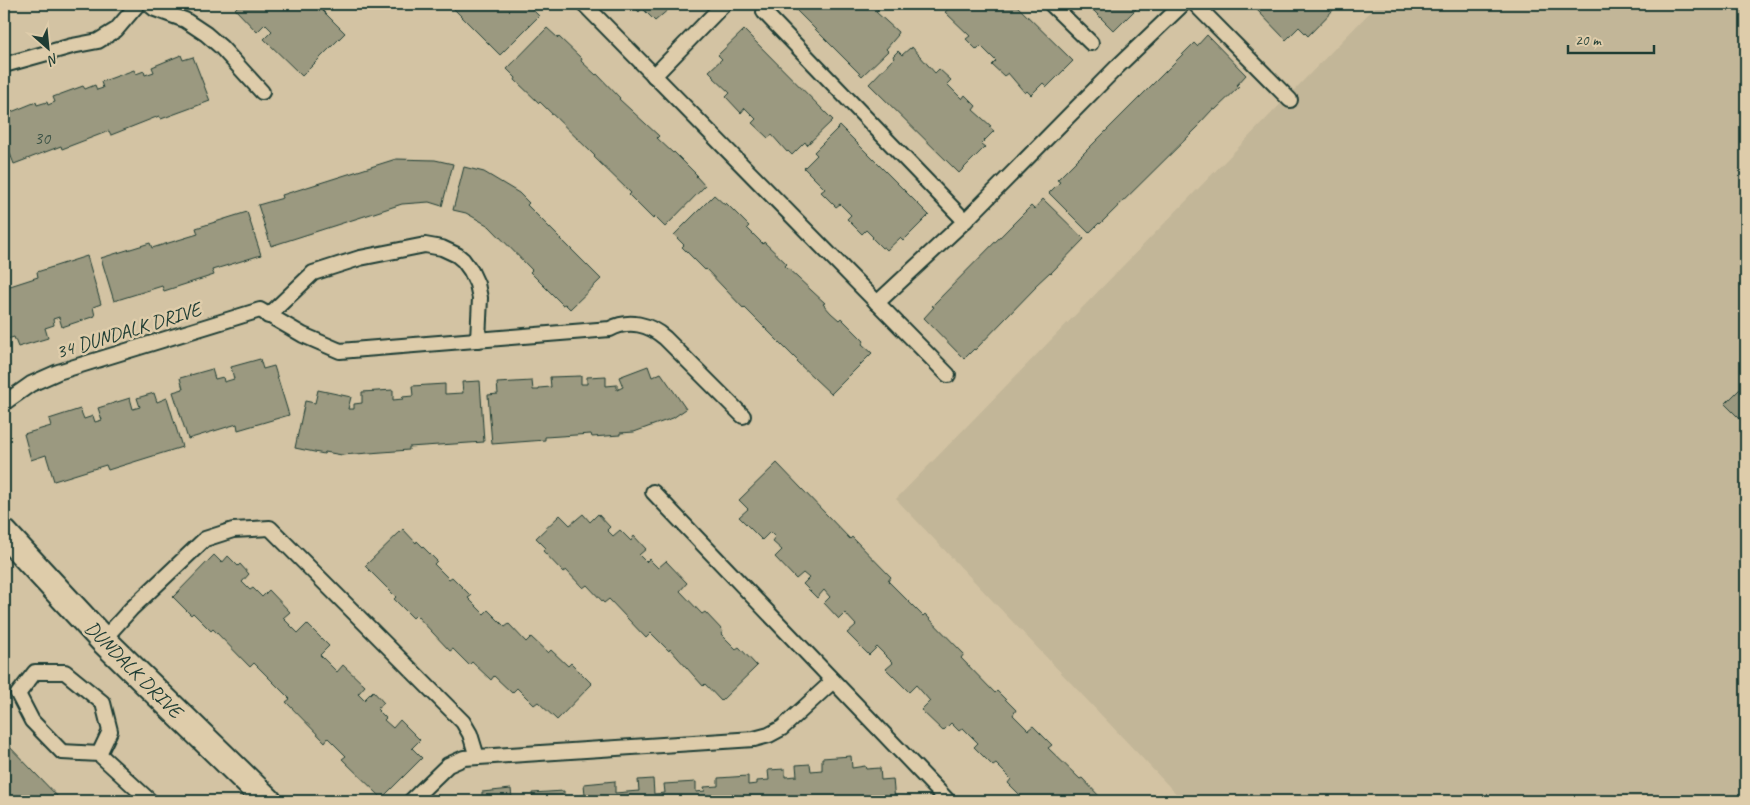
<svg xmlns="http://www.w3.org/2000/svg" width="1750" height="805" viewBox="0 0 1750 805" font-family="Caveat,sans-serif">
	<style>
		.built { fill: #c2b698 }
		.building { fill: #9b9980; stroke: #1f3d34 }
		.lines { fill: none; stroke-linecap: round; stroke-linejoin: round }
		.service-casing { stroke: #1f3d34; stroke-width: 18 }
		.minor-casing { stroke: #1f3d34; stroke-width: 30 }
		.service { stroke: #deccaa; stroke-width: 14 }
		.minor { stroke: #deccaa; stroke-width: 26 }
		.labels { text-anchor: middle; stroke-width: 5; stroke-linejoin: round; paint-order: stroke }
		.number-label { font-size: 18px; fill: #3e5447 }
		.street-label { font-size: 20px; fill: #1f3d34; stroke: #deccaa }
	</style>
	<rect width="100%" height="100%" fill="#d3c3a3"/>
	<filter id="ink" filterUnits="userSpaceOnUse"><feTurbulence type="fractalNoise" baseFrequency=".02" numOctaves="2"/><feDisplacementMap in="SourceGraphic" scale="10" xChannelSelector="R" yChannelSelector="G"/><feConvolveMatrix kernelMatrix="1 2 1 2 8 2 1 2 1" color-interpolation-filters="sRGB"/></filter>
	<g filter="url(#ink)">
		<path class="built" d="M1378 4H1746V801H1183L896 499Z"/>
		<g class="building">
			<path d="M240 4H316L345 33 302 76 264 39 272 31 265 24 257 32 235 9Z"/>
			<path d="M449 4H530L533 7 531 8 539 16 500 55Z"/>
			<path d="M631 4H672L669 6 670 8 655 21 642 8 639 12Z"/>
			<path d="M790 4H875L879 8 876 12 898 32 897 34 898 35 886 49 888 51 862 76Z"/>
			<path d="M954 4H1015L1073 61 1047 87 1043 83 1031 95 1027 91 1025 93 1008 73 1004 76 992 65 996 61 981 46 977 50 966 39 970 36 945 12Z"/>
			<path d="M1087 4H1139L1140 5 1114 31Z"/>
			<path d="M1263 4H1339L1308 36 1299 27 1286 40 1257 10Z"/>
			<path d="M547 28 558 38 559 37 582 59 581 61 596 75 597 74 620 98 619 99 659 136 657 138 673 153 674 152 697 175 696 176 705 186 665 227 655 217 653 219 629 195 631 193 594 157 595 156 540 102 539 103 515 80 516 78 507 69Z"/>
			<path d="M744 30 833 120 807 145 805 142 792 155 788 151 787 152 772 135 768 138 752 123 756 119 745 108 741 113 726 97 730 93 712 76 713 75 709 71 722 59 718 55Z"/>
			<path d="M1207 35 1246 75 1237 85 1239 87 1215 110 1213 109 1199 124 1200 125 1100 224 1099 223 1089 233 1049 193 1060 182 1057 180 1194 43 1197 46Z"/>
			<path d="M912 47 935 73 939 69 951 80 947 84 962 99 965 95 976 106 973 110 991 126 989 127 994 131 981 144 985 147 959 173 869 84 894 58 893 56 898 51 902 55 910 48 911 49Z"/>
			<path d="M181 55 183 60 193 57 210 101 161 119 159 116 111 135 109 131 62 149 61 146 14 164 4 138V115L36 102 37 105 47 102 48 105 55 102 53 97 83 86 85 89 95 85 97 90 103 88 101 82 134 70 136 74 144 71 145 75 154 72 152 67Z"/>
			<path d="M840 126 929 215 903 241 900 238 887 250 884 247 882 248 872 238 873 237 866 230 862 234 847 219 851 215 840 204 836 207 821 192 825 189 804 168 817 155 814 152Z"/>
			<path d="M396 159 435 160 453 164 442 206 429 202 402 204 271 246 258 205 283 198 282 195Z"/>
			<path d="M464 167 484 172 519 193 529 203 527 205 601 279 570 309 565 304 563 305 530 272 532 270 489 226 466 213 453 210Z"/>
			<path d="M714 195 725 205 726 203 749 226 747 228 763 244 764 242 787 264 785 266 825 303 823 304 831 313 839 320 841 318 864 341 862 344 872 353 831 394 797 362 798 361 744 307 743 308 706 269 705 270 682 247 684 245 674 235Z"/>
			<path d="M1043 199 1084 239 1051 273 1050 272 1035 286 1036 287 975 350 974 349 964 359 924 318 934 307 932 306 1008 229 1031 206 1034 209Z"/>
			<path d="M247 212 261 255 212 270 214 275 164 291 162 286 114 301 101 258 150 243 152 248 198 234 196 228Z"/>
			<path d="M87 256 101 304 93 307 95 316 62 327 59 317 53 319 54 325 45 328 48 338 18 347 14 337 4 340V288L38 277 37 272Z"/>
			<path d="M260 359 263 369 274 366 289 415 238 430 237 424 188 439 173 392 183 389 180 378 212 369 215 379 223 377 224 382 234 379 231 367Z"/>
			<path d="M648 366 652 377 661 373 686 409 673 418 634 432 620 433V435L592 437 591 434 545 437V440L492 444 488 395 498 394 497 383 532 381 533 390H539V388L551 387 550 377 581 376V384H587V377L606 376V386L617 385V390L623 387 619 377Z"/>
			<path d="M480 381 484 442 409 447V450L342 455 325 452 324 454 295 448 305 401 315 403 318 390 351 397 348 409H354V404L362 403V392L393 390V400L403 399 402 397 413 396 412 386 445 384V394L463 393 462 382Z"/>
			<path d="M1746 383V425L1725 404Z"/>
			<path d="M154 393 157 402 167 398 182 447 108 470 106 465 54 481 46 455 31 460 24 434 51 426 49 419 80 409 84 419 93 416 95 422 102 420 98 408 130 398 133 409 140 407 137 398Z"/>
			<path d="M777 463 850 539 852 537 891 577 888 581 923 616 925 614 964 654 961 658 995 693 997 691 1016 710 1013 715 1028 730 1033 726 1052 745 1048 748 1080 779 1082 778 1101 798 1097 801H1026L1008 783 1011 779 996 764 993 766 974 747 978 743 963 728 959 731 951 723 943 731 921 710 930 701 916 685 909 692 886 669 893 663 877 647 869 655 847 633 856 625 845 613 839 619 824 603 830 597 824 590 817 598 803 584 809 578 803 573 796 579 775 557 782 550 772 541 775 537 770 532 762 540 739 517 748 509 739 500Z"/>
			<path d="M583 514 590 522 598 514 610 527 607 530 613 536 620 530 631 541 634 536 646 549 639 555 646 562 649 559 658 568 666 561 687 583 680 591 702 614 705 612 723 631 721 634 736 649 739 647 757 666 721 701 705 684 703 686 670 649 669 651 651 633 646 638 609 599 604 603 587 585 583 588 566 570 563 572 543 551 546 548 536 538 560 515 570 525Z"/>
			<path d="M403 529 416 543 417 541 437 561 434 564 449 579 452 577 471 596 468 598 484 614 488 610 505 627 509 624 526 642 531 637 548 653 551 650 568 666 571 663 592 684 557 720 538 702 534 705 517 688 512 693 494 676 491 680 472 662 469 665 453 649 450 651 416 615 413 618 394 599 396 597 365 566Z"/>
			<path d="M214 555 222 563 228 556 238 566 240 564 249 574 242 582 250 590 253 588 262 597 269 590 290 612 283 618 298 633 307 624 329 646 320 655 337 672 343 665 365 686 358 694 364 700 373 691 384 703 377 709 386 718 384 720 393 728 400 720 420 740 412 748 422 758 382 798 342 759 346 756 328 738 325 742 286 702 290 699 254 663 250 667 213 629 211 631 193 613 191 615 173 597Z"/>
			<path d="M4 741 62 801H4Z"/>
			<path d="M851 756 852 768 865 766 866 769 880 768 881 780 893 779 895 801H533L532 793 564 791V800L573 799V796L585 795 584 784 615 781V793L639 791 638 780 653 779 654 794 665 793 664 784 696 782V792L705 791 704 787 718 786V778L748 776V785L757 784V781L769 780 768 770 785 769V777L797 776 796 765 810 764 811 771 822 770V758Z"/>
			<path d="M511 789 512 799 523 798V801H452V799L473 797V801L482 800V792Z"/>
		</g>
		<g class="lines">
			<defs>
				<g id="service">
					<path d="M149 4 155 9 185 20 206 34 221 47 262 92"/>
					<path d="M584 4 948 375"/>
					<path d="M1051 4 1091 43"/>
					<path d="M1195 4 1290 100"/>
					<path d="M764 12 965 221"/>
					<path d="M4 65 72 46 98 41 116 30 138 4"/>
					<path d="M654 76 724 4"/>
					<path d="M877 303 965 221 1117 67 1183 4"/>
					<path d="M268 316 313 273 360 258 425 245 442 248 457 255 463 260 471 271 477 284 480 298 478 340"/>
					<path d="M4 403 31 384 58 372 260 310 303 335 340 351 610 329C629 319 649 324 665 338L743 416"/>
					<path d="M653 492 948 801"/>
					<path d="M103 640 131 609 205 539 233 530 270 528 463 722 470 734 477 757"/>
					<path d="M99 754 110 731 103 703 65 672H35L18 694 32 721 62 752 99 754 150 801"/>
					<path d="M411 801 448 765 464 758 754 739 769 735 782 728 833 681"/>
				</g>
				<path id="minor" d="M4 533 103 640 268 801"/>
			</defs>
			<use href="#service" class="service-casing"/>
			<use href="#minor" class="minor-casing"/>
			<use href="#service" class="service"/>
			<use href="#minor" class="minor"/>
		</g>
	</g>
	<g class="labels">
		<g class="number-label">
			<text x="42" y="144">30</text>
		</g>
		<g class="street-label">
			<text transform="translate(128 330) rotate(-17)" y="7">34 DUNDALK DRIVE</text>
			<text transform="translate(134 669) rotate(45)" y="7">DUNDALK DRIVE</text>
		</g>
	</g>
	<rect width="1750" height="805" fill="none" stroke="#deccaa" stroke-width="20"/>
	<rect x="10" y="10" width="1730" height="785" fill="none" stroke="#1f3d34" stroke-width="2" filter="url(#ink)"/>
	<g transform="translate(48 48) rotate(153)" stroke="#deccaa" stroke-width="4" paint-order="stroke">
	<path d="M0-4L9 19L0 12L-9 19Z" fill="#1f3d34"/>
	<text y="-8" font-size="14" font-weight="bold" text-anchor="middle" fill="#1f3d34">N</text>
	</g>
	<path d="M1568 45v8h86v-8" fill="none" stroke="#1f3d34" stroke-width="2.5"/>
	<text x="1575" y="45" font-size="15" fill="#1f3d34" stroke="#deccaa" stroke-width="4" paint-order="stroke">20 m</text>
</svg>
